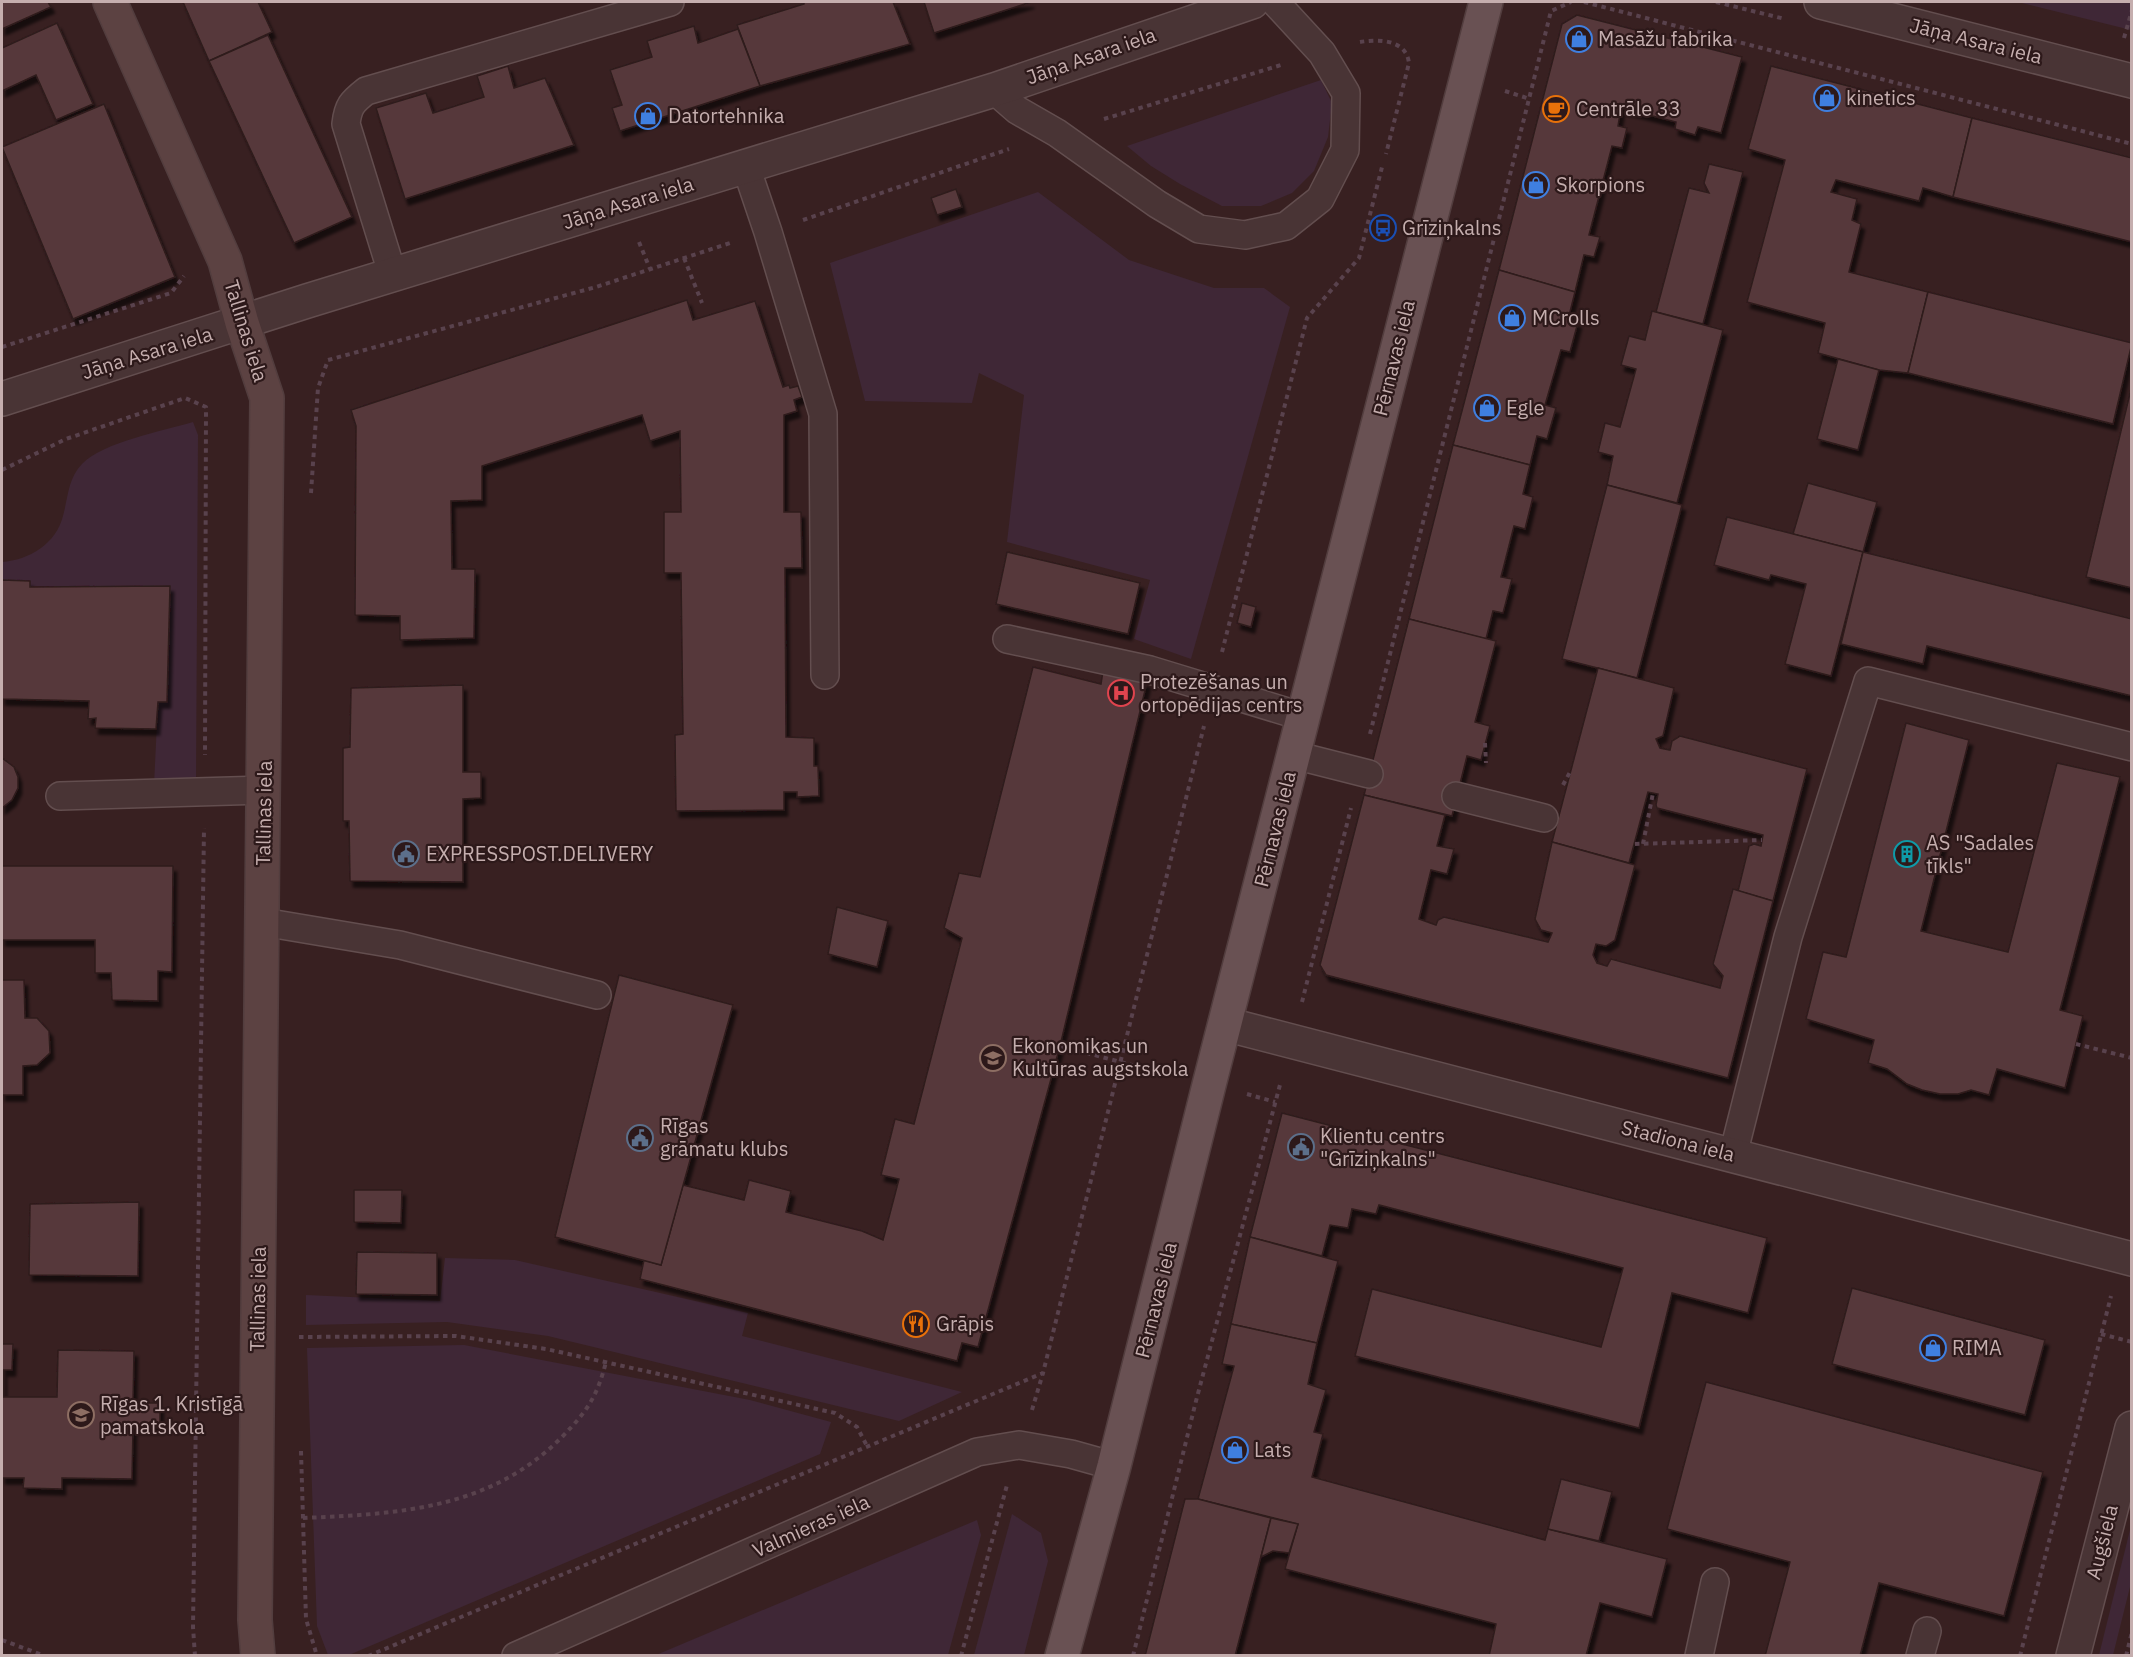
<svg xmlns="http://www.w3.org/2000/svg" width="2133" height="1657" viewBox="0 0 2133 1657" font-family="'IBM Plex Sans',sans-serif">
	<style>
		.green { fill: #3f2736 }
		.building { fill: #56393a; stroke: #2f1b1c; stroke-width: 1.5; filter: url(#shadow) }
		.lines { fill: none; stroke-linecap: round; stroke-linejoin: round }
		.lane-casing { stroke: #634e4f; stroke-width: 30 }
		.street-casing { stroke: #634e4f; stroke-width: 36 }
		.secondary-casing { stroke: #523d3e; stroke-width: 36 }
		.primary-casing { stroke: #523d3e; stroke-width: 36 }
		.path { stroke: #59424d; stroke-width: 4; stroke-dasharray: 4.5 4.5; stroke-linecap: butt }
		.lane { stroke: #493435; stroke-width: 27 }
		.street { stroke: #493435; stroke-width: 33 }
		.secondary { stroke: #5c4242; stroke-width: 33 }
		.primary { stroke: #695153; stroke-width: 33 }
		.labels { text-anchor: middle; stroke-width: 4.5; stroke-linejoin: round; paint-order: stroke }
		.poi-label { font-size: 20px; fill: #c5aeae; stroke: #2d191a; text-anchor: start }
		.street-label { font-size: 20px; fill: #c5aeae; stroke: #2d191a }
	</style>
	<defs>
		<filter id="shadow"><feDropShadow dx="3.5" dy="6" stdDeviation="1.5" flood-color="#0009"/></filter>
	</defs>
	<rect width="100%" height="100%" fill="#382021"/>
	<g class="green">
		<path d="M2018 2H2131V30Z"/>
		<path d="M1321 80 1332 103 1328 137 1314 171 1292 193 1261 206H1222L1180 184 1151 166 1127 146Z"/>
		<path d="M1038 192 1129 260 1214 288H1264L1290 307 1191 659 1134 639 1150 580 1007 542 1024 395 979 373 972 403 865 401 830 263Z"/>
		<path d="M193 422 198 435 196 784 154 785 158 702 167 701 170 586 30 587V581L2 580V562C29 560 56 544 63 516 68 498 68 478 82 464 103 442 163 431 193 422Z"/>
		<path d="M445 1258 515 1260 748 1313 742 1336 962 1392 899 1421 548 1336 447 1322 306 1325V1295L440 1301Z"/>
		<path d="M464 1345 750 1400 831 1422 820 1454 349 1655H328L317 1626 307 1348Z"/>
		<path d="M1012 1514 1041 1533 1048 1561 1024 1655H974Z"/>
		<path d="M977 1520 981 1535 948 1655H656Z"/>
		<path d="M2131 1526V1583L2113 1655H2099Z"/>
	</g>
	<g class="building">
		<path d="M2 2H48L51 7 2 29Z"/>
		<path d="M183 2H258L272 32 209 61Z"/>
		<path d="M804 2H893L910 44 760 86 737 25 804 4Z"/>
		<path d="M924 2H1031L934 33Z"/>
		<path d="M1577 15 1742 57 1721 133 1698 127 1695 135 1675 129 1676 122 1621 108 1618 126 1627 128 1622 148 1612 146 1589 235 1600 237 1594 257 1584 255 1575 292 1499 270 1562 24Z"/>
		<path d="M57 23 93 104 56 120 36 75 2 91V48Z"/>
		<path d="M694 26 698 43 738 29 760 86 620 131 612 108 622 105 610 70 652 57 647 41Z"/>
		<path d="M268 35 352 217 294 243 209 61Z"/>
		<path d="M508 66 514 88 545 78 574 145 405 199 376 108 426 93 433 113 484 97 477 76Z"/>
		<path d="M1771 66 1972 118 1953 197 1923 188 1919 201 1836 180 1831 192 1857 199 1852 220 1861 224 1849 272 1928 292 1908 373 1879 370 1818 353 1825 323 1747 302 1785 160 1748 149Z"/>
		<path d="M104 104 175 277 73 319 2 147Z"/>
		<path d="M1972 118 2132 158V242L1953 197Z"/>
		<path d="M1709 164 1743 172 1703 324 1656 312 1689 188 1709 193 1704 183Z"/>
		<path d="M956 189 962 207 937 215 931 198Z"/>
		<path d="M1499 270 1575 292 1568 320 1578 322 1570 352 1561 350 1545 405 1556 408 1547 439 1537 436 1530 465 1453 445Z"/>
		<path d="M1928 292 2132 343 2113 424 1908 373Z"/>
		<path d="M687 300 693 320 755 301 783 387 789 385 790 388 798 386 802 397 794 400 797 411 784 415V512H801L802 568H785L786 737 814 738V766H818L819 796 797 797V792H784V810L676 811 675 735 683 734 681 573H664V512H681L680 431 650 441 642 415 482 466V500L451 501 452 569H475L474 638 400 640V616L355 615 356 426 351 410Z"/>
		<path d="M1652 311 1723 330 1677 503 1607 485 1613 456 1598 452 1605 423 1620 427 1636 369 1621 365 1629 336 1645 340Z"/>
		<path d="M1838 359 1879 370 1858 450 1817 439Z"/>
		<path d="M2132 385V588L2086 577Z"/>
		<path d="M1453 445 1530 465 1523 494 1533 497 1525 529 1514 526 1501 577 1512 579 1503 613 1493 611 1486 639 1409 619Z"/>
		<path d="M1808 483 1877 502 1863 552 1793 534Z"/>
		<path d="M1607 485 1682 505 1637 678 1562 659Z"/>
		<path d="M1727 517 1863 552 1831 676 1785 664 1806 584 1771 575 1769 580 1714 565Z"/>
		<path d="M1007 552 1140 583 1128 634 996 604Z"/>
		<path d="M1863 552 2132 619V696L1927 646 1923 664 1841 644Z"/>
		<path d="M2 580 30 581V587L170 586 167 702H158L156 729 95 728 96 718 88 719 89 701 2 699Z"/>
		<path d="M1242 603 1256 607 1251 627 1237 623Z"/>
		<path d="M1409 619 1496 641 1475 722 1490 726 1481 760 1467 756 1452 816 1364 795Z"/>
		<path d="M1033 667 1101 684 1103 671 1147 682 1060 1046 978 1347 962 1343 957 1361 640 1279 644 1260 661 1265 683 1185 744 1200 749 1180 791 1191 786 1212 862 1231 883 1240 899 1179 881 1175 895 1119 914 1124 962 938 944 928 959 873 980 877Z"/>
		<path d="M1598 668 1674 688 1663 736 1656 739 1660 748 1670 750 1672 741 1680 736 1807 769 1773 901 1738 891 1749 846 1754 844 1761 846 1763 835 1657 808 1656 805 1658 794 1648 792 1629 863 1552 842Z"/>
		<path d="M463 685V772H481V798L463 799V882L350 881 349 821H343V748L350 747 351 688Z"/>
		<path d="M1906 723 1969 740 1921 931 2008 952 2057 763 2120 777 2060 1010 2083 1016 2065 1088 1997 1069 1989 1095 1971 1090 1958 1094H1940L1922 1090 1907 1084 1887 1069 1868 1063 1874 1040 1806 1019 1823 952 1846 957Z"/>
		<path d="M2 758 14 767 18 777V788L12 800 2 808Z"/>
		<path d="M1364 795 1445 815 1437 846 1454 849 1447 874 1431 870 1419 919 1436 925 1438 920 1444 917 1548 942 1552 933 1541 930 1535 919 1552 842 1635 865 1615 940 1606 946 1596 944 1593 955 1597 963 1607 966 1611 959 1720 988 1723 976 1713 964 1733 889 1773 901 1728 1078 1326 975 1320 965Z"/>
		<path d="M2 866H173L172 972 158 971V1001L112 1000 111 973H95V940H2Z"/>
		<path d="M837 907 888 921 877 967 828 954Z"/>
		<path d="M619 975 733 1005 661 1265 555 1237Z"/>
		<path d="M2 980H24L25 1018H37L49 1031 50 1053 37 1065 23 1066V1095H2Z"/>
		<path d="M1282 1113 1767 1238 1748 1313 1672 1293 1639 1428 1355 1356 1372 1289 1601 1347 1623 1268 1379 1205 1376 1214 1352 1209 1348 1228 1330 1225 1322 1256 1250 1237Z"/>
		<path d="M354 1190H402L401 1223 354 1222Z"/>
		<path d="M139 1202 138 1276 29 1275 30 1204Z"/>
		<path d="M1250 1237 1338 1261 1317 1343 1231 1324Z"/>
		<path d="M357 1252 437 1253V1295L356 1294Z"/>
		<path d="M1852 1288 2045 1340 2025 1415 1832 1364Z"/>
		<path d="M1231 1324 1317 1343 1308 1384 1326 1390 1314 1432 1323 1434 1312 1477 1545 1540 1548 1529 1667 1559 1652 1617 1600 1603 1586 1656H1489L1496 1624 1285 1569 1298 1524 1198 1499 1234 1366 1222 1364Z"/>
		<path d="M2 1344H13L12 1370H3V1397H57L58 1350 134 1351 133 1403H160V1428H133L132 1479 62 1478V1489L23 1488 24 1478H2Z"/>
		<path d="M1706 1382 2043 1472 2004 1616 1879 1583 1860 1656H1765L1790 1562 1667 1529Z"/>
		<path d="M1561 1479 1612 1492 1599 1541 1548 1529Z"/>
		<path d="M1185 1499H1198L1271 1518 1235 1656H1145Z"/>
		<path d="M1271 1518 1298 1524 1289 1553 1273 1551 1261 1557Z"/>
	</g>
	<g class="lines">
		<defs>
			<g id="lane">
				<path d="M994 90 1017 110 1057 133 1157 204 1199 229 1245 235 1286 226 1320 199 1345 150 1346 93 1322 53 1275 2"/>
				<path d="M746 167 768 232 823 414 825 675"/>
				<path d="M393 276 346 124C348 106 352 102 366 91L670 2"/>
				<path d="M1007 639 1150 670 1304 717"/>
				<path d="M1294 755 1369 774"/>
				<path d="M60 796 264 790"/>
				<path d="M1456 796 1544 818"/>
				<path d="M263 922 400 945 597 995"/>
				<path d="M1733 1155 1788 937 1868 681 2132 747"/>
				<path d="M516 1656 977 1452 1019 1445 1071 1454 1114 1466"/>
				<path d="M1699 1656 1715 1582"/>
				<path d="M1920 1656 1927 1631"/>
			</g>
			<g id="street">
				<path d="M1821 2 2132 81"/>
				<path d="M2 399 307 301 994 90 1252 2"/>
				<path d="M1225 1024 2132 1259"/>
				<path d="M2073 1656 2132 1428"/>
			</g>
			<path id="secondary" d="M110 2 225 261 242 323 267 398 255 1620 258 1656"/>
			<path id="primary" d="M1062 1656 1114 1466 1209 1085 1486 2"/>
		</defs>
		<use href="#lane" class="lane-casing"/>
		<use href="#street" class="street-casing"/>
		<use href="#secondary" class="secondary-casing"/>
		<use href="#primary" class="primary-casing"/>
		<g class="path">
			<path d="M1584 2 2132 144"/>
			<path d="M1716 2 1785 19"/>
			<path d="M2124 38 2132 10"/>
			<path d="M1360 42C1378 39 1406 39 1409 63L1386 154"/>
			<path d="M1505 91 1530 99"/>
			<path d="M1104 119 1281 65"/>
			<path d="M803 220 1009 149"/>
			<path d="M639 242 650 269"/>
			<path d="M684 258 702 303"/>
			<path d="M2 347 171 293 184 276"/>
			<path d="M2 470 66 439 185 398 206 407 205 755"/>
			<path d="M311 493 318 388 328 360 596 287 733 242"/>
			<path d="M1222 652 1307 318 1359 258 1382 167"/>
			<path d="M1370 734 1551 11 1571 2"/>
			<path d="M1485 743 1486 763"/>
			<path d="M1563 785 1570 772"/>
			<path d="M1635 844 1762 840"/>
			<path d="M1643 844 1653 793"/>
			<path d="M1302 1002 1351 808"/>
			<path d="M2076 1044 2132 1058"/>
			<path d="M1060 1046 1170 1075"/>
			<path d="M1247 1094 1275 1102"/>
			<path d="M2101 1334 2132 1342"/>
			<path d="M299 1337 456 1336 546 1349 835 1413 857 1427 867 1446"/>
			<path d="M1032 1410 1043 1373"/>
			<path d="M301 1451 306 1619 317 1656"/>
			<path d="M303 1518C400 1514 491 1509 563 1436 587 1411 597 1397 606 1362"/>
			<path d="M2 1640 45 1656"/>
			<path d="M195 1656 193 1627 204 828"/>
			<path d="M368 1656 1043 1373 1204 726"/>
			<path d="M961 1656 1007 1485"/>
			<path d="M1133 1656 1196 1401 1281 1081"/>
			<path d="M2020 1656 2111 1296"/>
			<path d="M2126 1656 2132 1632"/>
		</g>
		<use href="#lane" class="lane"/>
		<use href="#street" class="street"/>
		<use href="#secondary" class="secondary"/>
		<use href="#primary" class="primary"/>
	</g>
	<defs>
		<symbol id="shop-ring" viewBox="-11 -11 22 22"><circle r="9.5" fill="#2d191a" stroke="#3f7fe0" stroke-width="1.5"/><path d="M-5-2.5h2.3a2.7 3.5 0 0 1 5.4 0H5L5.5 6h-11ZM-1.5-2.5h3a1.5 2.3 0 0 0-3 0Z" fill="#3f7fe0"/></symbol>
		<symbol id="cafe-ring" viewBox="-11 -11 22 22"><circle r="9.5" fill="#2d191a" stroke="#e8710a" stroke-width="1.5"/><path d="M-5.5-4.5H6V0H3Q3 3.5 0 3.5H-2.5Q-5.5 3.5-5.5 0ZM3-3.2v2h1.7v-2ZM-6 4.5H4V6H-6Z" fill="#e8710a"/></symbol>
		<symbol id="bus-ring" viewBox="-11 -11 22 22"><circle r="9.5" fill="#2d191a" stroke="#1a4fb4" stroke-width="1.5"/><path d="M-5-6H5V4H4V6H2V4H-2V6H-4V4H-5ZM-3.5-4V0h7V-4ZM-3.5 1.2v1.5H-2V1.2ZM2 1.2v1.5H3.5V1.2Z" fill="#1a4fb4"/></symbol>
		<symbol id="hospital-ring" viewBox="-11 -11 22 22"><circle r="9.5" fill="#2d191a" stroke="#e0444e" stroke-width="1.5"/><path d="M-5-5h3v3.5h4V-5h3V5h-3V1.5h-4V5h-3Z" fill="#e0444e"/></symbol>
		<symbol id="civic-ring" viewBox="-11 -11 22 22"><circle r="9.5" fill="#2d191a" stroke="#5c6f8a" stroke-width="1.5"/><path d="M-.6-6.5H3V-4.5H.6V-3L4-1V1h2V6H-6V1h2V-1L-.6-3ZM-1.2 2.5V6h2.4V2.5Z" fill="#5c6f8a"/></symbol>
		<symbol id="building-ring" viewBox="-11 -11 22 22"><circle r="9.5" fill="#2d191a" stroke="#0f9aa8" stroke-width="1.5"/><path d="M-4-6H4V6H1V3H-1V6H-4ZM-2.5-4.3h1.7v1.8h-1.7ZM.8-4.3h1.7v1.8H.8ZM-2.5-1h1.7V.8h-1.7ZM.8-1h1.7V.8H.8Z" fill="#0f9aa8"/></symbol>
		<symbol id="university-ring" viewBox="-11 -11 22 22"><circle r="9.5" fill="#2d191a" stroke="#8d6e63" stroke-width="1.5"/><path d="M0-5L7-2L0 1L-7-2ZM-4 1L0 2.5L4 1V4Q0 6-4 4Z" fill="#8d6e63"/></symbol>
		<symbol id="restaurant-ring" viewBox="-11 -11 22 22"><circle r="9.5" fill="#2d191a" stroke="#e8710a" stroke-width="1.5"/><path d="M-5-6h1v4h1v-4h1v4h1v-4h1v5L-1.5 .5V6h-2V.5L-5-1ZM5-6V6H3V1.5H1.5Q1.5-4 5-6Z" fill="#e8710a"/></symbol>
		<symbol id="school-ring" viewBox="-11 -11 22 22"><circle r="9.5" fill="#2d191a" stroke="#8d6e63" stroke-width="1.5"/><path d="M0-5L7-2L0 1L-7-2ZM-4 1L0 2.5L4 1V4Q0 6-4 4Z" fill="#8d6e63"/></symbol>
	</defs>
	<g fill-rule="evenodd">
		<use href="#shop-ring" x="1564" y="24" width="30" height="30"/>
		<use href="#shop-ring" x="1812" y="83" width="30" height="30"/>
		<use href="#cafe-ring" x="1541" y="94" width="30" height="30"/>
		<use href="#shop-ring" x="633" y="101" width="30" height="30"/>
		<use href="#shop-ring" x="1521" y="170" width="30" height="30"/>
		<use href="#bus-ring" x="1368" y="213" width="30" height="30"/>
		<use href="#shop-ring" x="1497" y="303" width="30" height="30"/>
		<use href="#shop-ring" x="1472" y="393" width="30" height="30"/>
		<use href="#hospital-ring" x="1106" y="678" width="30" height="30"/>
		<use href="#civic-ring" x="391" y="839" width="30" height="30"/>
		<use href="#building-ring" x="1892" y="839" width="30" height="30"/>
		<use href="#university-ring" x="978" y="1043" width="30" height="30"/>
		<use href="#civic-ring" x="625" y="1123" width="30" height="30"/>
		<use href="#civic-ring" x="1286" y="1132" width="30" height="30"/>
		<use href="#restaurant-ring" x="901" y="1309" width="30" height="30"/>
		<use href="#shop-ring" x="1918" y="1333" width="30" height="30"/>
		<use href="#school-ring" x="66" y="1400" width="30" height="30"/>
		<use href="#shop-ring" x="1220" y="1435" width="30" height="30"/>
	</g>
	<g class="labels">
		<g class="poi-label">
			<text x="1598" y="46">Masāžu fabrika</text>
			<text x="1846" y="105">kinetics</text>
			<text x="1576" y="116">Centrāle 33</text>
			<text x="668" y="123">Datortehnika</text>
			<text x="1556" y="192">Skorpions</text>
			<text x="1402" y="235">Grīziņkalns</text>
			<text x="1532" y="325">MCrolls</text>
			<text x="1506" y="415">Egle</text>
			<text x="1140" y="689">Protezēšanas un<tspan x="1140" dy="23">ortopēdijas centrs</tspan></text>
			<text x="1926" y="850">AS "Sadales<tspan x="1926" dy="23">tīkls"</tspan></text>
			<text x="426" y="861">EXPRESSPOST.DELIVERY</text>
			<text x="1012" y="1053">Ekonomikas un<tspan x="1012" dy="23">Kultūras augstskola</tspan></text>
			<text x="660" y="1133">Rīgas<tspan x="660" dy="23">grāmatu klubs</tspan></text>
			<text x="1320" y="1143">Klientu centrs<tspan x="1320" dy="23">"Grīziņkalns"</tspan></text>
			<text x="936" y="1331">Grāpis</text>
			<text x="1952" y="1355">RIMA</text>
			<text x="100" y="1411">Rīgas 1. Kristīgā<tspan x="100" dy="23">pamatskola</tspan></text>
			<text x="1254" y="1457">Lats</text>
		</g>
		<g class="street-label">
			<text transform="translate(1976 41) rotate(14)" y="7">Jāņa Asara iela</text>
			<text transform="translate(1091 56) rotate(-19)" y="7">Jāņa Asara iela</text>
			<text transform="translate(628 203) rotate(-17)" y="7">Jāņa Asara iela</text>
			<text transform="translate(246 331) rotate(73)" y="7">Tallinas iela</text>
			<text transform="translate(147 353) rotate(-17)" y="7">Jāņa Asara iela</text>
			<text transform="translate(1394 358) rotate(-76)" y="7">Pērnavas iela</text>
			<text transform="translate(264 813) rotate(-89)" y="7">Tallinas iela</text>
			<text transform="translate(1275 829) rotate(-76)" y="7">Pērnavas iela</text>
			<text transform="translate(1678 1141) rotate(14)" y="7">Stadiona iela</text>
			<text transform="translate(258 1299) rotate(-89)" y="7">Tallinas iela</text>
			<text transform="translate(1156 1300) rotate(-76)" y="7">Pērnavas iela</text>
			<text transform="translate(811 1526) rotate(-24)" y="7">Valmieras iela</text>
			<text transform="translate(2102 1542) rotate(-76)" y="7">Augšiela</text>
		</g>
	</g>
	<rect width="2133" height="1657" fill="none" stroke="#c5aeae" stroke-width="6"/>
</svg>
